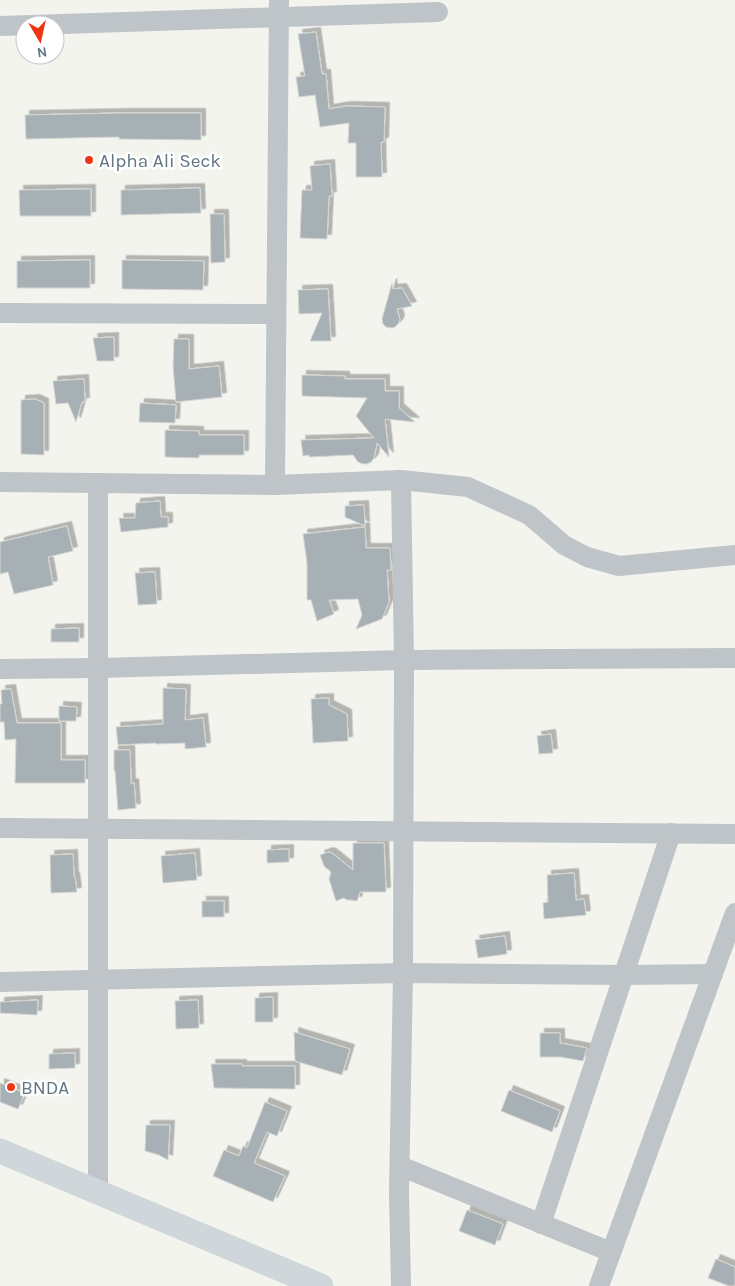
<svg xmlns="http://www.w3.org/2000/svg" width="735" height="1286" viewBox="0 0 735 1286" font-family="Karla,sans-serif">
	<style>
		.building { fill: #a7b1b5; stroke: #d5d5d2; filter: url(#shadow) }
		.lines { fill: none; stroke-linecap: round; stroke-linejoin: round }
		.minor { stroke: #bec4c7; stroke-width: 20 }
		.major { stroke: #d0d7da; stroke-width: 25 }
		.poi-dot { fill: #ef3514; stroke: #fff; stroke-width: 2 }
		.labels { text-anchor: middle; stroke-width: 5; stroke-linejoin: round; paint-order: stroke }
		.poi-label { font-size: 19px; fill: #617683; stroke: #fff; text-anchor: start }
	</style>
	<defs>
		<filter id="shadow"><feDropShadow dx="4.5" dy="-4.5" stdDeviation="0" flood-color="#0004"/></filter>
	</defs>
	<rect width="100%" height="100%" fill="#f4f4ef"/>
	<g class="building">
		<path d="M316 32 322 74H326L329 109 346 106 385 107 384 142H381L382 177H356V143H348L349 123 320 127 315 95 299 97 296 77 305 76 298 34Z"/>
		<path d="M123 113H201V140L119 139V137L26 139 25 115Z"/>
		<path d="M330 164 332 196H329L327 239 300 238 302 190H312L310 166Z"/>
		<path d="M200 188 201 213 121 215V190Z"/>
		<path d="M91 189V216H20L19 190Z"/>
		<path d="M210 214H224L225 262 211 263Z"/>
		<path d="M90 260V288H17V261Z"/>
		<path d="M122 260 204 261 203 290 122 289Z"/>
		<path d="M392 283 393 289 402 288 412 306 397 309 400 320 398 324 395 327 391 328 386 327 383 324 382 319Z"/>
		<path d="M328 289 331 341H310L322 313 299 314 298 290Z"/>
		<path d="M114 337V361H97L93 338Z"/>
		<path d="M174 339H189V369L219 366 222 397 176 402 173 366Z"/>
		<path d="M302 375 345 376V379H385V391H399V408L415 422 385 419 389 457 377 443 374 458 371 462 367 464H363L358 462 353 455 309 457V455L303 456 301 440 374 438 356 416 367 398 302 396Z"/>
		<path d="M84 379 85 402H82L76 422 68 403 56 404 53 381Z"/>
		<path d="M35 399 44 403V455L21 454V400Z"/>
		<path d="M140 403 176 405 175 423 139 422Z"/>
		<path d="M165 430 199 431V435H244V455H199V458L165 457Z"/>
		<path d="M160 501 161 517H168V527L121 532 119 518H135L136 503Z"/>
		<path d="M364 505 365 526 345 517V506Z"/>
		<path d="M67 526 73 551 48 557 53 585 14 594 8 572 0 574V542Z"/>
		<path d="M365 527 366 548H390L391 570H387L389 602 382 619 356 629 362 615 358 599 329 600 334 614 317 621 311 600H307V563L303 534Z"/>
		<path d="M155 572 157 604 138 605 135 573Z"/>
		<path d="M79 628V642H51V629Z"/>
		<path d="M163 688 186 689 185 720 203 718 206 747 185 749V743L156 744V743L118 745 116 727 163 724Z"/>
		<path d="M11 689 17 723H61V760H85V783H15L16 739 5 740 4 722H0V704H2L1 690Z"/>
		<path d="M329 698V705L347 714 348 741 313 743 311 699Z"/>
		<path d="M59 706 77 707 76 721H59Z"/>
		<path d="M551 734 553 753 539 754 537 736Z"/>
		<path d="M114 750H130L131 784 134 783 136 808 118 810 115 771H114Z"/>
		<path d="M353 843H384L386 892H360L357 901 351 900H347L344 898 336 901 329 879 331 872 324 866 320 855 328 852 332 853 353 870Z"/>
		<path d="M289 849V862L267 863V850Z"/>
		<path d="M195 853 197 880 163 883 161 856Z"/>
		<path d="M73 854 74 877H75L77 892 51 893 50 855Z"/>
		<path d="M574 873 576 900 584 899 586 915 544 919 543 903 548 902 547 875Z"/>
		<rect x="202" y="901" width="22" height="16"/>
		<path d="M505 936 507 954 478 958 475 940Z"/>
		<path d="M273 997V1022H255V998Z"/>
		<path d="M38 1000 37 1015 0 1013V1002Z"/>
		<path d="M198 1000 199 1028 176 1029 175 1001Z"/>
		<path d="M294 1032 350 1049 342 1075 295 1061Z"/>
		<path d="M540 1033H560V1043L587 1048 583 1061 561 1057H540Z"/>
		<path d="M75 1053V1068L49 1069V1054Z"/>
		<path d="M211 1064H242V1066H295V1089L214 1088Z"/>
		<path d="M0 1083 25 1093 18 1109 0 1102Z"/>
		<path d="M509 1090 560 1111 552 1132 501 1111Z"/>
		<path d="M265 1102 287 1111 277 1136 267 1132 254 1163 285 1176 273 1202 213 1176 224 1150 239 1156 243 1146 247 1148Z"/>
		<path d="M146 1125H170L168 1160 159 1155 145 1151Z"/>
		<path d="M467 1210 503 1224 495 1245 459 1231Z"/>
		<path d="M716 1259 735 1267V1286H729L708 1278Z"/>
	</g>
	<g class="lines">
		<g class="minor">
			<path d="M0 26 438 12"/>
			<path d="M0 313 276 314"/>
			<path d="M401 480 404 660 403 973 399 1193 401 1286"/>
			<path d="M0 482 275 485 401 480 468 487 529 515 564 545 587 557 619 566 735 555"/>
			<path d="M98 483V1192"/>
			<path d="M275 485 279 0"/>
			<path d="M0 669 98 668 404 660 735 658"/>
			<path d="M0 828 735 834"/>
			<path d="M0 982 403 973 624 975 713 974"/>
			<path d="M400 1166 611 1252"/>
			<path d="M541 1224 671 833"/>
			<path d="M599 1286 735 913"/>
		</g>
		<path class="major" d="M0 1151 321 1286"/>
	</g>
	<g class="poi-dot">
		<circle cx="89" cy="160" r="5"/>
		<circle cx="11" cy="1087" r="5"/>
	</g>
	<g class="labels">
		<g class="poi-label">
			<text x="99" y="167">Alpha Ali Seck</text>
			<text x="21" y="1094">BNDA</text>
		</g>
	</g>
	<g transform="translate(40 40) rotate(171)"><circle r="24" fill="#ffffff" stroke="#c0c8cd"/>
	<path d="M0-4L9 19L0 12L-9 19Z" fill="#ef3514"/>
	<text y="-8" font-size="14" font-weight="bold" text-anchor="middle" fill="#617683">N</text>
	</g>
</svg>
